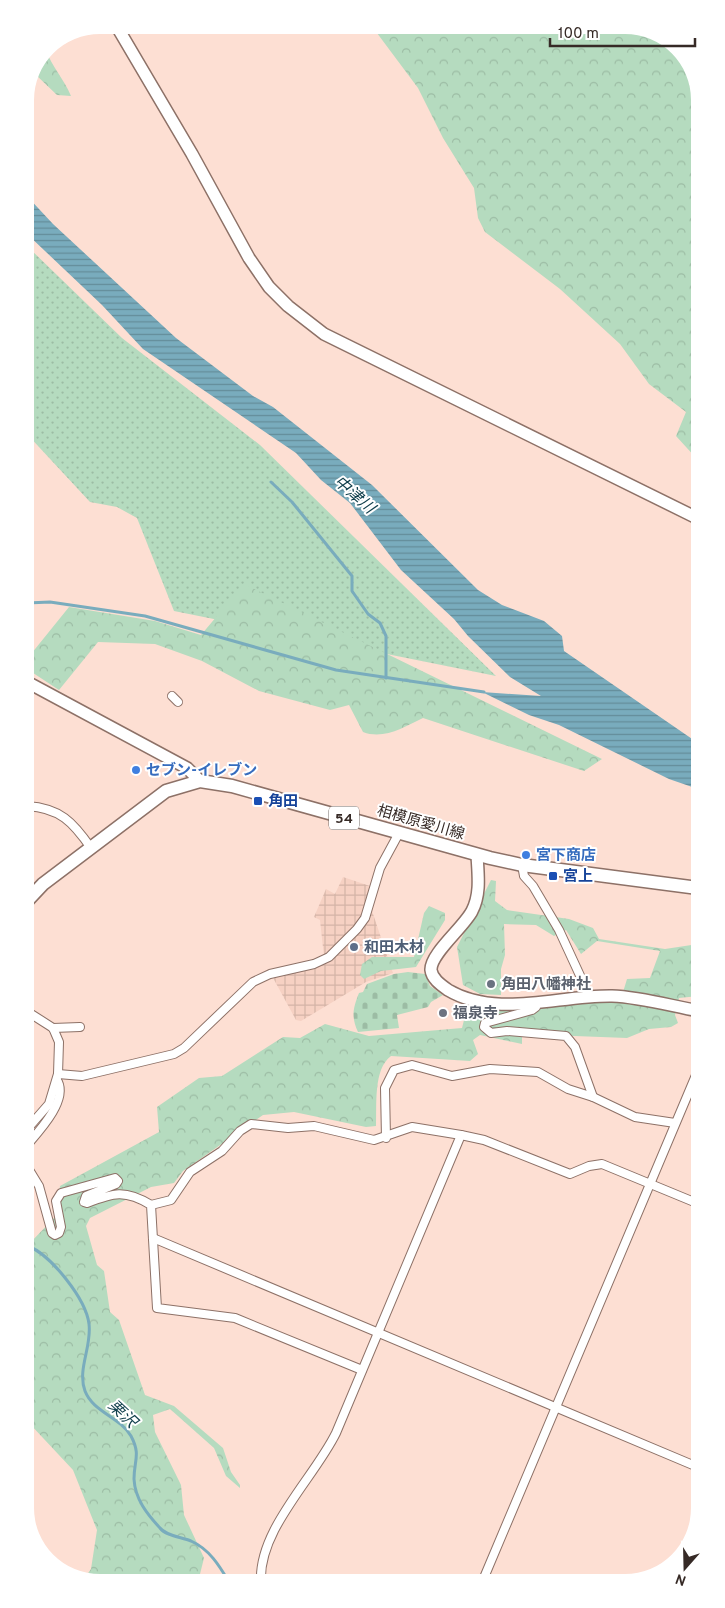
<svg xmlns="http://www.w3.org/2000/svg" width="725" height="1608" viewBox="0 0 725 1608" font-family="Overpass,'Noto Sans JP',sans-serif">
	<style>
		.industrial { fill: url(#industrial-grid) }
		.green { fill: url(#green-dots) }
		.forest { fill: url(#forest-crowns) }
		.cemetery { fill: url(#cemetery-stones) }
		.water { fill: url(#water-rules) }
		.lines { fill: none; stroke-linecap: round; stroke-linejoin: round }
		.stream { stroke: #79acbd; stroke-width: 3 }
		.street-casing { stroke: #8d7167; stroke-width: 10 }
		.secondary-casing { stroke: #8d7167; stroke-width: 14 }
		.primary-casing { stroke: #8d7167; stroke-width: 15 }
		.street { stroke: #fff; stroke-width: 8 }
		.secondary { stroke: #fff; stroke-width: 11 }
		.primary { stroke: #fff; stroke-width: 12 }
		.shop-dot { fill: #3f7fe0; stroke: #fff; stroke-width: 2 }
		.transit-dot { fill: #1a4fb4; stroke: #fff; stroke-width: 2 }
		.service-dot { fill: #5c6f8a; stroke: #fff; stroke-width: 2 }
		.worship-dot { fill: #6b7280; stroke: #fff; stroke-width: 2 }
		.labels { text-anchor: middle; stroke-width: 4; stroke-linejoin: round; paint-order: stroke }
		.shield { fill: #fff; stroke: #726a67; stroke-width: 1 }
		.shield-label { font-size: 14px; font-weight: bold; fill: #362a26 }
		.shop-label { font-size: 15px; font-weight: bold; fill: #366cbe; stroke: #fff; text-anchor: start }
		.transit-label { font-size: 15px; font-weight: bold; fill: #164399; stroke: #fff; text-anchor: start }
		.street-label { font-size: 15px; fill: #362a26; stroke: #fff }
		.service-label { font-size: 15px; font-weight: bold; fill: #4e5e75; stroke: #fff; text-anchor: start }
		.worship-label { font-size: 15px; font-weight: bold; fill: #5b616d; stroke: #fff; text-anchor: start }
		.water-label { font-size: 16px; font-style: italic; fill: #12404d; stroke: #fff }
	</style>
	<defs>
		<pattern id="industrial-grid" width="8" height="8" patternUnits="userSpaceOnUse" patternTransform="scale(1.25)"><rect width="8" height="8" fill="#f6d1c3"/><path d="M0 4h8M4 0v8" fill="none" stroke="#d4b4a7"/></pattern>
		<pattern id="green-dots" width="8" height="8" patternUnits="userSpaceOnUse" patternTransform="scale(1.25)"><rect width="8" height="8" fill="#b5dbbf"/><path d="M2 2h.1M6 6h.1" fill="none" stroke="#9cbca4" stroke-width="1.8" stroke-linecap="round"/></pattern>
		<pattern id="forest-crowns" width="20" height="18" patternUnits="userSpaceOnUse" patternTransform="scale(1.25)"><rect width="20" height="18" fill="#b5dbbf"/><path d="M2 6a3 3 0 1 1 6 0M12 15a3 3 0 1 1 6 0" fill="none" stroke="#9cbca4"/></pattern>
		<pattern id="cemetery-stones" width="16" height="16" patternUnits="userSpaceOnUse" patternTransform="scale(1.25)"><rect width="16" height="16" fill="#b5dbbf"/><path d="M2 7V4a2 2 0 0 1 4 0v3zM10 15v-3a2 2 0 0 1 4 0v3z" fill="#9cbca4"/></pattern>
		<pattern id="water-rules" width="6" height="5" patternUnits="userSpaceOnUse" patternTransform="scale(1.25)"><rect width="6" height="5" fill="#79acbd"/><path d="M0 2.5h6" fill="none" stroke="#648c99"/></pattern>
	</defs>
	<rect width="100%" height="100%" fill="#fddfd3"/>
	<g class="industrial">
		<path d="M343 877 373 887 362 917 356 926 324 957 320 920 314 917 326 889 335 894Z"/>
		<path d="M371 908 393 973 366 982 301 1021 296 1020 272 976 322 965 330 959Z"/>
	</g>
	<path class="green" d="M26 245 122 338 260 445 496 676 174 611 137 518 117 507 90 502 26 433Z"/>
	<g class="forest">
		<path d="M371 25H631L671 40 696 75 697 459 676 436 686 412 649 384 620 344 560 289 485 232 478 218 474 188 443 138 418 88Z"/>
		<path d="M46 50C52 67 64 79 71 96L57 95 35 74Z"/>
		<path d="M244 584 602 759 584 771 423 718C404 727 384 740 363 732L349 705 330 710 259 691 202 661 155 644 98 642 59 690 27 669V659L69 607 155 621 201 635Z"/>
		<path d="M491 880 496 881 495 901 507 910 569 919 593 928 599 939 665 949 698 944 699 996 679 998 675 1015 678 1023 671 1027 649 1029 627 1038 522 1034V1044L480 1035 473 1040 478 1054 470 1061 391 1056C373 1069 377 1106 376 1126L366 1127 294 1112 263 1115 183 1171 174 1183 151 1187 90 1218 86 1226 97 1265 104 1271 110 1312 119 1320 145 1395 174 1406 223 1448 231 1472 240 1485V1488L226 1476 214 1448 170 1409 153 1415 155 1432 181 1485 184 1515 204 1558 198 1582 94 1583 84 1579 91 1569 97 1530 73 1470 29 1423 28 1245 56 1216 60 1186 159 1132 157 1107 199 1078 222 1076 283 1037 300 1038 325 1024 369 1036 462 1028 465 1016C516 1007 568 999 620 1002L627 979 650 978 660 951 597 941 581 954 566 930 554 936 536 925 504 924 505 955 501 969V995L480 994 463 985 457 947Z"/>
		<path d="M429 906 445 913V920L416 967 381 971 364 979 360 975 362 964 372 957H414L424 913Z"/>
	</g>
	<path class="cemetery" d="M408 972 425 974 430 986 443 995 431 1002 428 1007 397 1015 399 1028 358 1032C351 1017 353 1008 359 993L363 992 367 984 394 974Z"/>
	<path class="water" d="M25 194 53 224 176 338 253 396 273 407 372 485 478 590 502 605 544 621 562 636 564 651 698 743V789L669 779 559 725 529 715 482 692 541 696 510 677 468 636 454 619 401 570 350 503 321 480 296 453 143 349 102 305 26 233Z"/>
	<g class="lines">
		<g class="stream">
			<path d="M271 482 292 502 352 576V591L368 614 380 623 386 636V678"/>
			<path d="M27 603 50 602 145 616 336 670 484 692"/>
			<path d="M28 1246C51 1255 86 1299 89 1324 92 1347 77 1369 85 1391 93 1412 120 1417 131 1436 141 1455 134 1460 134 1479 135 1499 147 1514 160 1528 166 1536 181 1537 191 1541 209 1549 219 1565 229 1582"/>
		</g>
		<defs>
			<g id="street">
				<path d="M172 696 178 702"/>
				<path d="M27 806C60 808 73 822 91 848"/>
				<path d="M522 865 524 876 533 886 559 930 583 982"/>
				<path d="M535 1002 536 1007 532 1010 485 1023 484 1027 491 1033 507 1031 566 1036 575 1047 593 1097"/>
				<path d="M28 1012 53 1028 59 1042 58 1074 49 1104 28 1128"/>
				<path d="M53 1028 80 1027"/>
				<path d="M58 1074 82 1076 174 1054 184 1048 253 982 270 974 314 964 329 957 357 929 365 918 380 868 399 833"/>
				<path d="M386 1138 385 1088 394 1070 412 1065 452 1076 490 1069 538 1072 568 1089 593 1097 635 1117 675 1123"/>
				<path d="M28 1144C40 1130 67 1101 58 1082"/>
				<path d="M28 1168 39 1186 52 1233 55 1235 59 1233 61 1227 56 1201 61 1193 115 1178 118 1181 116 1184 86 1196 84 1202 87 1203C113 1193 125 1189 151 1205L157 1308 235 1318 362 1370"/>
				<path d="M151 1205 171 1200 190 1172 222 1151 240 1131 251 1124 288 1128 314 1126 374 1140 412 1127 461 1135"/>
				<path d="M153 1238 700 1468"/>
				<path d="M483 1580 699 1068"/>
				<path d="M261 1582C258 1530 314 1478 336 1433L461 1135 484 1140 570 1174 589 1166 602 1164 699 1204"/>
			</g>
			<g id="secondary">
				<path d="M116 25 192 154 249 258 269 287 288 306 324 334 697 518"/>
				<path d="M27 682 187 768 200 781"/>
				<path d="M477 855C478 874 481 894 472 911 464 927 430 954 431 970 432 979 441 985 448 990 497 1019 558 995 612 996 641 997 671 1006 699 1011"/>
			</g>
			<path id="primary" d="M27 901 43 884 166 791 200 781 232 786 490 858 522 865 698 888"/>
		</defs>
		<use href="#street" class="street-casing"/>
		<use href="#secondary" class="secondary-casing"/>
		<use href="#primary" class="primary-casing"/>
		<use href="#street" class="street"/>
		<use href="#secondary" class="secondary"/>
		<use href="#primary" class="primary"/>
	</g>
	<g class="shop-dot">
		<circle cx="136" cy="770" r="5"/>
		<circle cx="526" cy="855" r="5"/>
	</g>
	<g class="transit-dot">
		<rect x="253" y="796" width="10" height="10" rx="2.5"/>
		<rect x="548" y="871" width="10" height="10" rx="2.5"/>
	</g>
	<circle class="service-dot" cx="354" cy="947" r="5"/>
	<g class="worship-dot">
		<circle cx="491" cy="984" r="5"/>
		<circle cx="443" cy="1013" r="5"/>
	</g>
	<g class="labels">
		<rect class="shield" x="329" y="806.5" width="30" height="23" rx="4"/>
		<g class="shield-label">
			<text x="344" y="823">54</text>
		</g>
		<g class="shop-label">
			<text x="146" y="775">セブン-イレブン</text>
			<text x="536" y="860">宮下商店</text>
		</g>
		<g class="transit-label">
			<text x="268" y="806">角田</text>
			<text x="563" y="881">宮上</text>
		</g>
		<g class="street-label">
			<text transform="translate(421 822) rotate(16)" y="5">相模原愛川線</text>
		</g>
		<g class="service-label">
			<text x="364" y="952">和田木材</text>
		</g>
		<g class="worship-label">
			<text x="501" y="989">角田八幡神社</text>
			<text x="453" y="1018">福泉寺</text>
		</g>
		<g class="water-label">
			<text transform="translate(355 494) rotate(41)" y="6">中津川</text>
			<text transform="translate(123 1413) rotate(43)" y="6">栗沢</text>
		</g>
	</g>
	<path d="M0 0H725V1608H0ZM100 34H625A66 66 0 0 1 691 100V1508A66 66 0 0 1 625 1574H100A66 66 0 0 1 34 1508V100A66 66 0 0 1 100 34Z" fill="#fff" fill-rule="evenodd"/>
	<g transform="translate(685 1568) rotate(200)" stroke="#ffffff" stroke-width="4" paint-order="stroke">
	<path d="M0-4L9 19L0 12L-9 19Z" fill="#362a26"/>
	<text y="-8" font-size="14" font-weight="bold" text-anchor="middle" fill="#362a26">N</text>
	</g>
	<path d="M550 38v8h145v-8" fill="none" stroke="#362a26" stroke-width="2.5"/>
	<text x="558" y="38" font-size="15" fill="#362a26" stroke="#ffffff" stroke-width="4" paint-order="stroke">100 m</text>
</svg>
